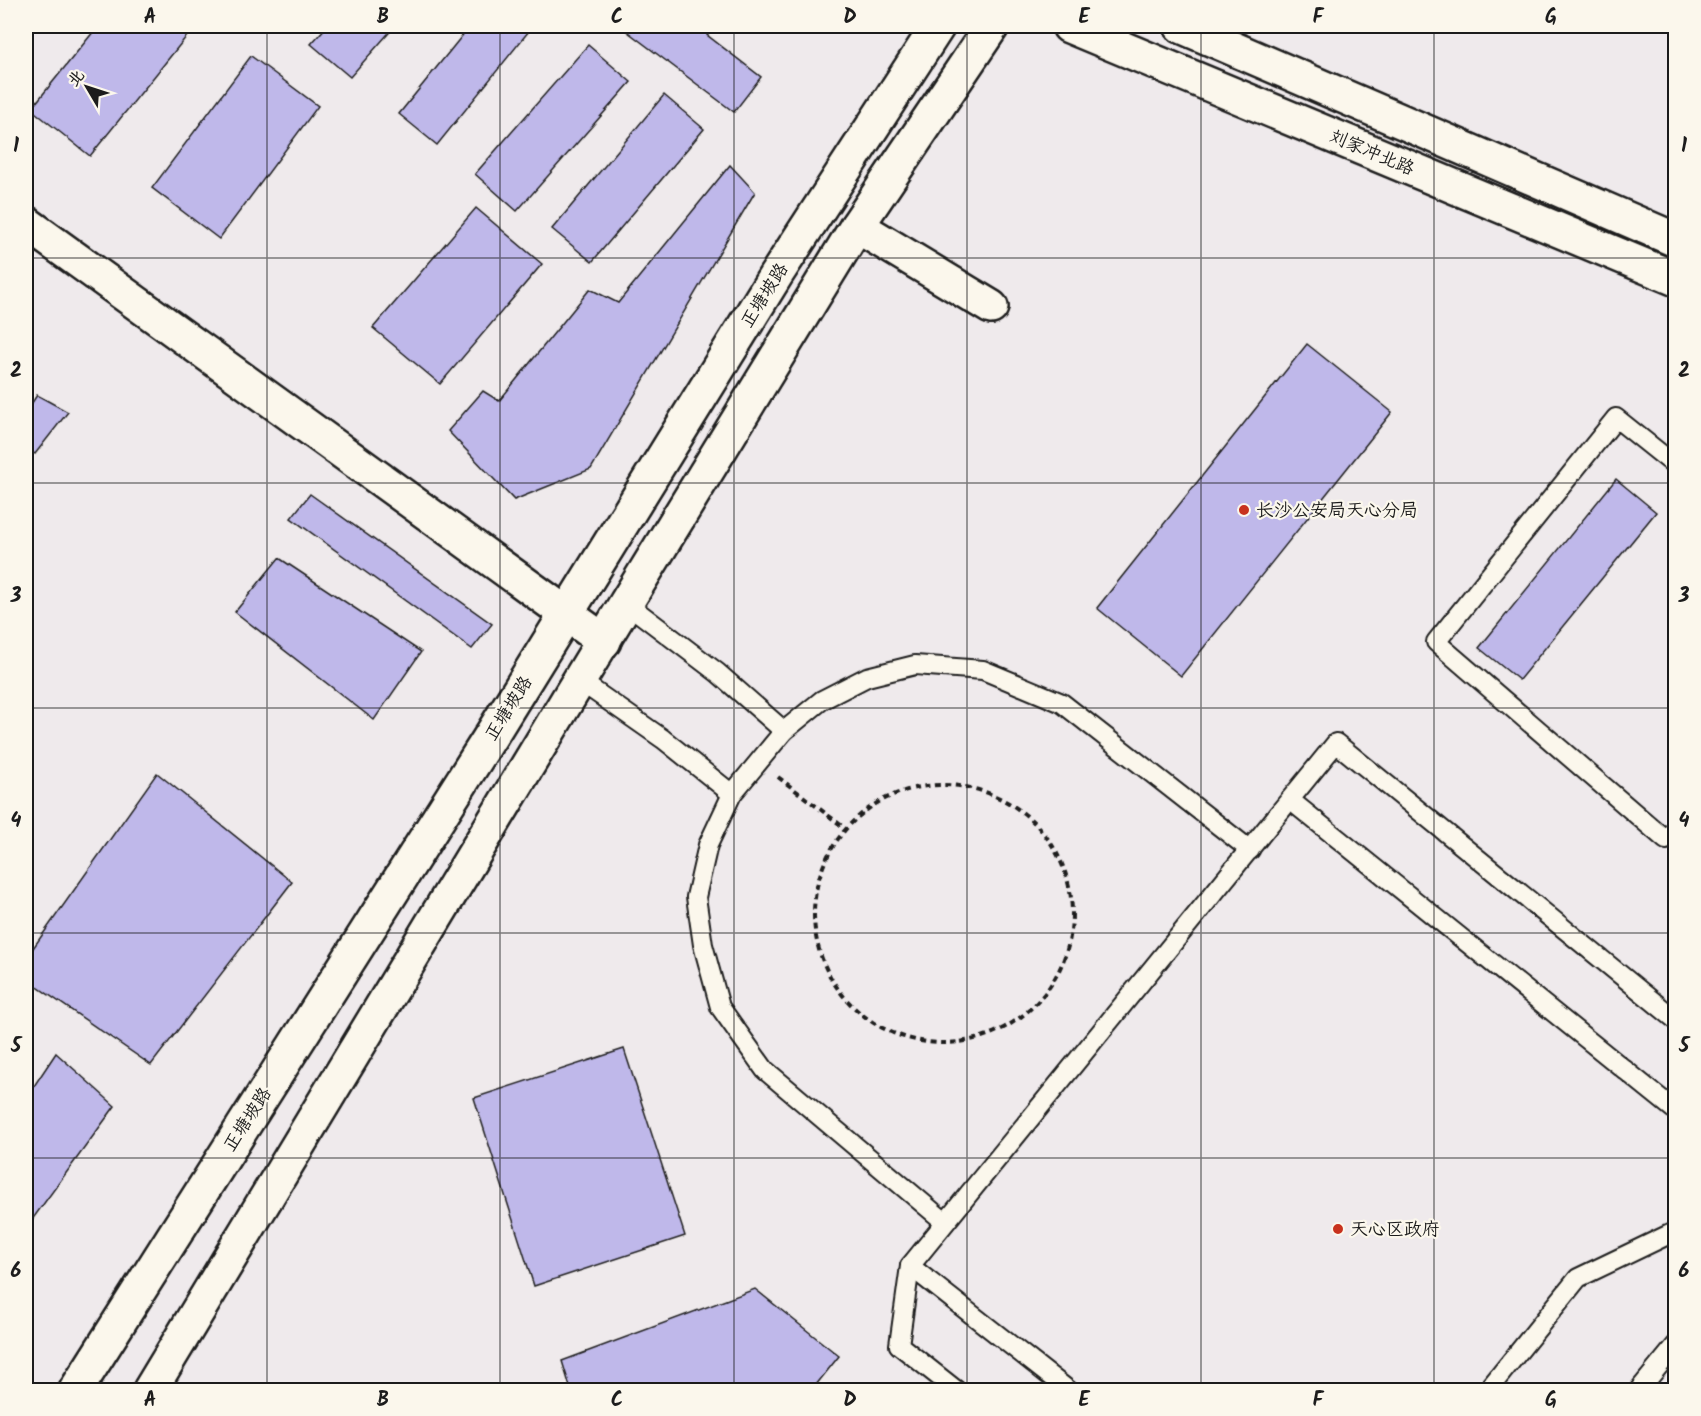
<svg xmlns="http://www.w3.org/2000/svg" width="1701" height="1416" viewBox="0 0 1701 1416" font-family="Kalam,'LXGW WenKai TC',sans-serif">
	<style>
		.building { fill: #bfb8ea; stroke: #1c1c1c; stroke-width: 1.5 }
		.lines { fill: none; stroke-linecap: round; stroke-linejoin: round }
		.lane-casing { stroke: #1c1c1c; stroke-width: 22 }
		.street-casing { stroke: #1c1c1c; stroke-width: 38 }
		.secondary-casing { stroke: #1c1c1c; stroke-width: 38 }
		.path { stroke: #1c1c1c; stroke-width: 4; stroke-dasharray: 6 4.5; stroke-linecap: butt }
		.lane { stroke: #fbf7ec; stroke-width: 18 }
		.street { stroke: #fbf7ec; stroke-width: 33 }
		.secondary { stroke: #fbf7ec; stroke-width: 33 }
		.grid { fill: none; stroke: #1c1c1c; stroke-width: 1.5; stroke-opacity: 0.55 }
		.poi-dot { fill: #c8321e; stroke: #fbf7ec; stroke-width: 2 }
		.labels { text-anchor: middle; stroke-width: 4.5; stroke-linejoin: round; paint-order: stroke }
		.street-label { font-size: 18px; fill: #1c1c1c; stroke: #fbf7ec }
		.poi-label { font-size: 18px; fill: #1c1c1c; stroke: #fbf7ec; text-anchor: start }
		.neatline { fill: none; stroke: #1c1c1c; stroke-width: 2 }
		.grid-label { font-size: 20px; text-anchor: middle; font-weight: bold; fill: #1c1c1c }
	</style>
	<rect width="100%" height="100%" fill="#efeaec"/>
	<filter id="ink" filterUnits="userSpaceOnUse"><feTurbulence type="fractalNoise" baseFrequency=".0167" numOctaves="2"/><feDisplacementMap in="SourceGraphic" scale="12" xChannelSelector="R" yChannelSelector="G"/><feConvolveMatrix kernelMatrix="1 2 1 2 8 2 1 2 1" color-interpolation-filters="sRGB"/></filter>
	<g filter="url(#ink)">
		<g class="building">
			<path d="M98 26H195L90 156 31 109Z"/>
			<path d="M327 26H395L350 77 311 44Z"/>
			<path d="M470 26H533L437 145 399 114Z"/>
			<path d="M620 26H714L707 35 761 77 734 112Z"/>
			<path d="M588 45 631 82 517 211 475 174Z"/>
			<path d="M251 56 318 106 219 239 152 188Z"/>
			<path d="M664 95 704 129 592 262 552 229Z"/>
			<path d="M730 165 755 192 591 469 514 500 448 431 483 391 499 401 590 289 618 303Z"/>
			<path d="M476 208 542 264 440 384 373 328Z"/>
			<path d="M1307 344 1392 412 1181 676 1097 608Z"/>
			<path d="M37 395 68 412 35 454 26 448V412Z"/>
			<path d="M1616 479 1656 512 1519 680 1479 648Z"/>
			<path d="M310 494 492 624 472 649 291 518Z"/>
			<path d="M279 558 421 652 374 720 235 612Z"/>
			<path d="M157 773 292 882 151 1065 26 979V958Z"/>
			<path d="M624 1049 685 1236 534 1286 474 1098Z"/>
			<path d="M56 1053 115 1106 26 1228V1098Z"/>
			<path d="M755 1289 839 1356 812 1390H571L562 1361Z"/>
		</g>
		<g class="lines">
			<defs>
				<g id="lane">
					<path d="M1676 466 1616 418 1436 642 1666 840 1676 828"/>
					<path d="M626 603 718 673 784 731"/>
					<path d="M580 681 663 739 732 794"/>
					<path d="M1290 800 1676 1111"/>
					<path d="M945 1222 765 1070 720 1007 703 945 696 897 708 845 732 794 784 731 822 700 867 677 915 665 983 670 1062 703 1250 850"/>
					<path d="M910 1266 1068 1390"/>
					<path d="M956 1390 899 1345 910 1266 1336 743 1676 1020"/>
					<path d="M1488 1390 1578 1278 1676 1231"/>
					<path d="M1639 1390 1676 1345"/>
				</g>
				<path id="street" d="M26 223 604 641"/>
				<g id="secondary">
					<path d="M1069 26 1676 279"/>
					<path d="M1181 26 1676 240"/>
					<path d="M857 226 991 307"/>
					<path d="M76 1390 487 742 776 275 938 26"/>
					<path d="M150 1390 626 603 857 226 992 26"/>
				</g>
			</defs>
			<use href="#lane" class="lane-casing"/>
			<use href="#street" class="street-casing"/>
			<use href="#secondary" class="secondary-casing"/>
			<g class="path">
				<path d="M778 777 846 829"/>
				<circle cx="943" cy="914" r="129"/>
			</g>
			<use href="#lane" class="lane"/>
			<use href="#street" class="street"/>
			<use href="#secondary" class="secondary"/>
		</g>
	</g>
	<path class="grid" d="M267 26V1390M500 26V1390M734 26V1390M967 26V1390M1201 26V1390M1434 26V1390M26 258H1676M26 483H1676M26 708H1676M26 933H1676M26 1158H1676"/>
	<g class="poi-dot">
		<circle cx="1244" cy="510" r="6"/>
		<circle cx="1338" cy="1229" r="6"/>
	</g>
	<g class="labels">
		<g class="street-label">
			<text transform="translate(1372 152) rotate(23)" y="6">刘家冲北路</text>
			<text transform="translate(764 295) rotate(-58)" y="6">正塘坡路</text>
			<text transform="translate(508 708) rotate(-58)" y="6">正塘坡路</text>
			<text transform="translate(247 1119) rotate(-57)" y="6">正塘坡路</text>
		</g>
		<g class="poi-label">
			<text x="1256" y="516">长沙公安局天心分局</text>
			<text x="1350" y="1235">天心区政府</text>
		</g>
	</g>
	<rect width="1701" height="1416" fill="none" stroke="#fbf7ec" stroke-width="66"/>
	<g transform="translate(87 87) rotate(309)" stroke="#fbf7ec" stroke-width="4.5" paint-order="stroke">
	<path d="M0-4.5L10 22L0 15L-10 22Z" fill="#1c1c1c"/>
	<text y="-9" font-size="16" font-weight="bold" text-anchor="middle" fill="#1c1c1c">北</text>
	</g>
	<rect x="33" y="33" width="1635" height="1350" class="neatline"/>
	<g class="grid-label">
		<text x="150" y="23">A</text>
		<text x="383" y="23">B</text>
		<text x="617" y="23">C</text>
		<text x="850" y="23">D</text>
		<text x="1084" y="23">E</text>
		<text x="1318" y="23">F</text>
		<text x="1551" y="23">G</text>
		<text x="16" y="152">1</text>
		<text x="1684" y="152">1</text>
		<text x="16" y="377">2</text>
		<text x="1684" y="377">2</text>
		<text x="16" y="602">3</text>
		<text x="1684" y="602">3</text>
		<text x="16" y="827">4</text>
		<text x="1684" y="827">4</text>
		<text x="16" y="1052">5</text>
		<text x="1684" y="1052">5</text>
		<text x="16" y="1277">6</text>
		<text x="1684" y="1277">6</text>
		<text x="150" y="1406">A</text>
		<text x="383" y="1406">B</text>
		<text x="617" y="1406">C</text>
		<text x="850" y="1406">D</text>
		<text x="1084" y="1406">E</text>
		<text x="1318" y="1406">F</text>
		<text x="1551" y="1406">G</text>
	</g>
</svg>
